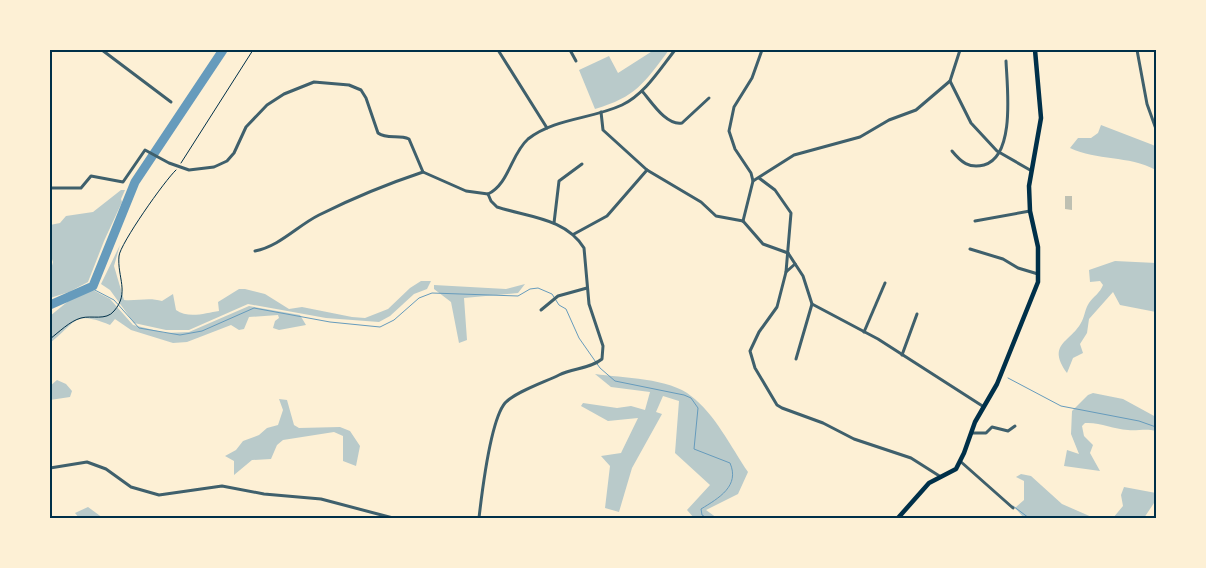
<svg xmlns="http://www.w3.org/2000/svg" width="1206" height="568" viewBox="0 0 1206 568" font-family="'Archivo Narrow',sans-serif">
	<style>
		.green { fill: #b9caca }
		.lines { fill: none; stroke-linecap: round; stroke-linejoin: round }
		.stream { stroke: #669bbc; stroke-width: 1 }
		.river { stroke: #669bbc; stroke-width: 9 }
		.building { fill: #bec0b2 }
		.path { stroke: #003049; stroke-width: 1 }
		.minor { stroke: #3f606c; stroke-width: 3 }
		.secondary { stroke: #003049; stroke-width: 4.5 }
		.neatline { fill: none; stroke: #003049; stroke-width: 2 }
	</style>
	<rect width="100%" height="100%" fill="#fdf0d5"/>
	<g class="green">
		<path d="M654 50H669C644 83 636 97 595 109L579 70 609 56 618 73Z"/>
		<path d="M1101 125 1153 145 1156 147V170C1128 155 1097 161 1070 148L1078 138H1091L1098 133Z"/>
		<path d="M121 190H125L121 199 122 202 104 241 88 282 69 292 50 298V273L53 262 50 253V225L60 223 66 216 93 212Z"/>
		<path d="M120 245 114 266 124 300C138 301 149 297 162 301L173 294 176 310C188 319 206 313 219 311L218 302 239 289H245L265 294 289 309 302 307 352 317 365 318 388 309 410 288 421 281H431L427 289 414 294 390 316 379 322 326 318 248 304 189 330H166L134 323 110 290 101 284Z"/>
		<path d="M1115 261 1156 263V312L1120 305 1113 292 1089 319 1087 333 1080 344 1083 353 1073 358 1067 373C1046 343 1071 343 1082 321 1085 315 1085 309 1089 303 1094 296 1100 293 1103 285L1100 281 1090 282 1089 270Z"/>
		<path d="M525 284 518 293 464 298 467 340 459 343 451 302 434 289V285L506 289Z"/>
		<path d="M89 288 110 299 133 325 166 333 189 332 249 306 300 315 306 325 279 330 273 328 275 321 279 318 278 315 249 317 244 329 239 330 231 325 187 342 173 343 131 330 115 319 110 325C73 310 77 322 50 343V316L72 298 73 294Z"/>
		<path d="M595 374C622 378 670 378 691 396 715 414 731 447 748 472L738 494 706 510 717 518H694L687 510 710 485 675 453 679 401 663 396 656 412 662 414 632 468 619 512 605 508 610 466 601 456 621 453 638 418 608 421 581 406 583 403 617 408 631 406 645 410 650 392 611 387Z"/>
		<path d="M57 380 66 384 72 391 70 397 50 400V386Z"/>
		<path d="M1093 393 1123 399 1156 417V431C1146 428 1138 431 1128 430 1113 429 1100 422 1085 423L1082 426 1084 436 1093 445 1090 453 1100 471 1064 466 1067 450 1079 454 1071 434 1072 411 1088 395Z"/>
		<path d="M279 399 287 400 294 425 299 428 340 427 350 431 360 446 356 466 343 461V436L334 432 283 440 277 445 271 459 252 460 234 475V461L225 456 236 450 243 441 259 435 267 428 278 425 283 410Z"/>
		<path d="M1021 474 1031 476 1062 504 1094 518H1024L1015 508 1024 500V481L1016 477Z"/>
		<path d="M1124 487 1156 493V500L1144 518H1113L1123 506 1121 495Z"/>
		<path d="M88 507 103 518H79L75 513Z"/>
	</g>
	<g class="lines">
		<g class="stream">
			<path d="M91 288 114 300 139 328 180 335 202 331 254 308 330 322 380 327 394 320 419 298 432 293 518 296 530 289 538 288 552 294 559 305 566 309 579 338 600 368 615 381 684 395 691 398 698 408 694 449 730 463C740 486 719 498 701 509L702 515 707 518"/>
			<path d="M1008 378 1061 406 1139 421 1156 427"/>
			<path d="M1013 506 1029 518"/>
		</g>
		<path class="river" d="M50 305 93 286 135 182 223 50"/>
	</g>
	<path class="building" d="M1065 196H1072V210L1065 209Z"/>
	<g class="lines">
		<g class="path">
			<path d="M181 163 253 50"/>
			<path d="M50 339C59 332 70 321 81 318 92 315 106 321 114 311 130 293 117 277 119 256 120 244 165 180 176 170"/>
		</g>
		<g class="minor">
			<path d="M102 50 171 102"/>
			<path d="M498 50 547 128"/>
			<path d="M570 50 576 61"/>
			<path d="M1137 50 1147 104 1156 129"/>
			<path d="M950 81 971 123 997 151 1030 170"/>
			<path d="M642 91C651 101 666 126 682 123L709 98"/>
			<path d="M601 112 603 130 647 170 701 202 716 216 743 221"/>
			<path d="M952 151C961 162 969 169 984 165 1016 156 1007 86 1006 61"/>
			<path d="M759 178 775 190 791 213 786 272 795 264"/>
			<path d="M753 181 794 155 860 137 889 120 916 110 950 81 960 50"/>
			<path d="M50 188H81L91 176 123 182 145 150 169 163 189 170 214 167 227 161 234 153 246 127 267 105 284 94 314 82 349 85 361 90 366 98 378 133C387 140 399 134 409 139L423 172 466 191 488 194C509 184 511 154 528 139 555 118 592 119 622 105 645 94 660 69 675 50"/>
			<path d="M743 221 753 181 751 173 735 149 729 131 734 107 752 78 762 50"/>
			<path d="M743 221 763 244 788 253"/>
			<path d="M975 221 1030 211"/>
			<path d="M554 223 559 181 582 164"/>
			<path d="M574 234 607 216 647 170"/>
			<path d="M970 249 1003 259 1018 268 1038 274"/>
			<path d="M255 251C280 246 297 226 319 215 353 198 387 184 423 172"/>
			<path d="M788 253 803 276 812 304 878 339 984 407"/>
			<path d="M786 272 777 307 759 332 750 351 755 368 777 405 782 408 823 423 854 439 911 458 941 477"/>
			<path d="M541 310 558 296 587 288"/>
			<path d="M864 332 885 283"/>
			<path d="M902 355 917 314"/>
			<path d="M796 359 812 304"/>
			<path d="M972 433H986L992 427 1008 431 1015 426"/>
			<path d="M960 461 1013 508"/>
			<path d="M50 468 87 462 106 469 131 487 159 495 222 486 264 494 321 499 393 518"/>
			<path d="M479 518C482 492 490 421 505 403 515 392 545 382 559 375 573 368 590 369 602 359L603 346 589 304 584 248C566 218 528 217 497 207L491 201 488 194"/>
		</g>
		<path class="secondary" d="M898 518 929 483 956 469 964 453 975 422 997 384 1038 282V247L1030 211 1029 186 1041 118 1035 50"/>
	</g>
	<rect width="1206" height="568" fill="none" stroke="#fdf0d5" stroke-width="102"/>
	<rect x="51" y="51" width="1104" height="466" class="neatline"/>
</svg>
